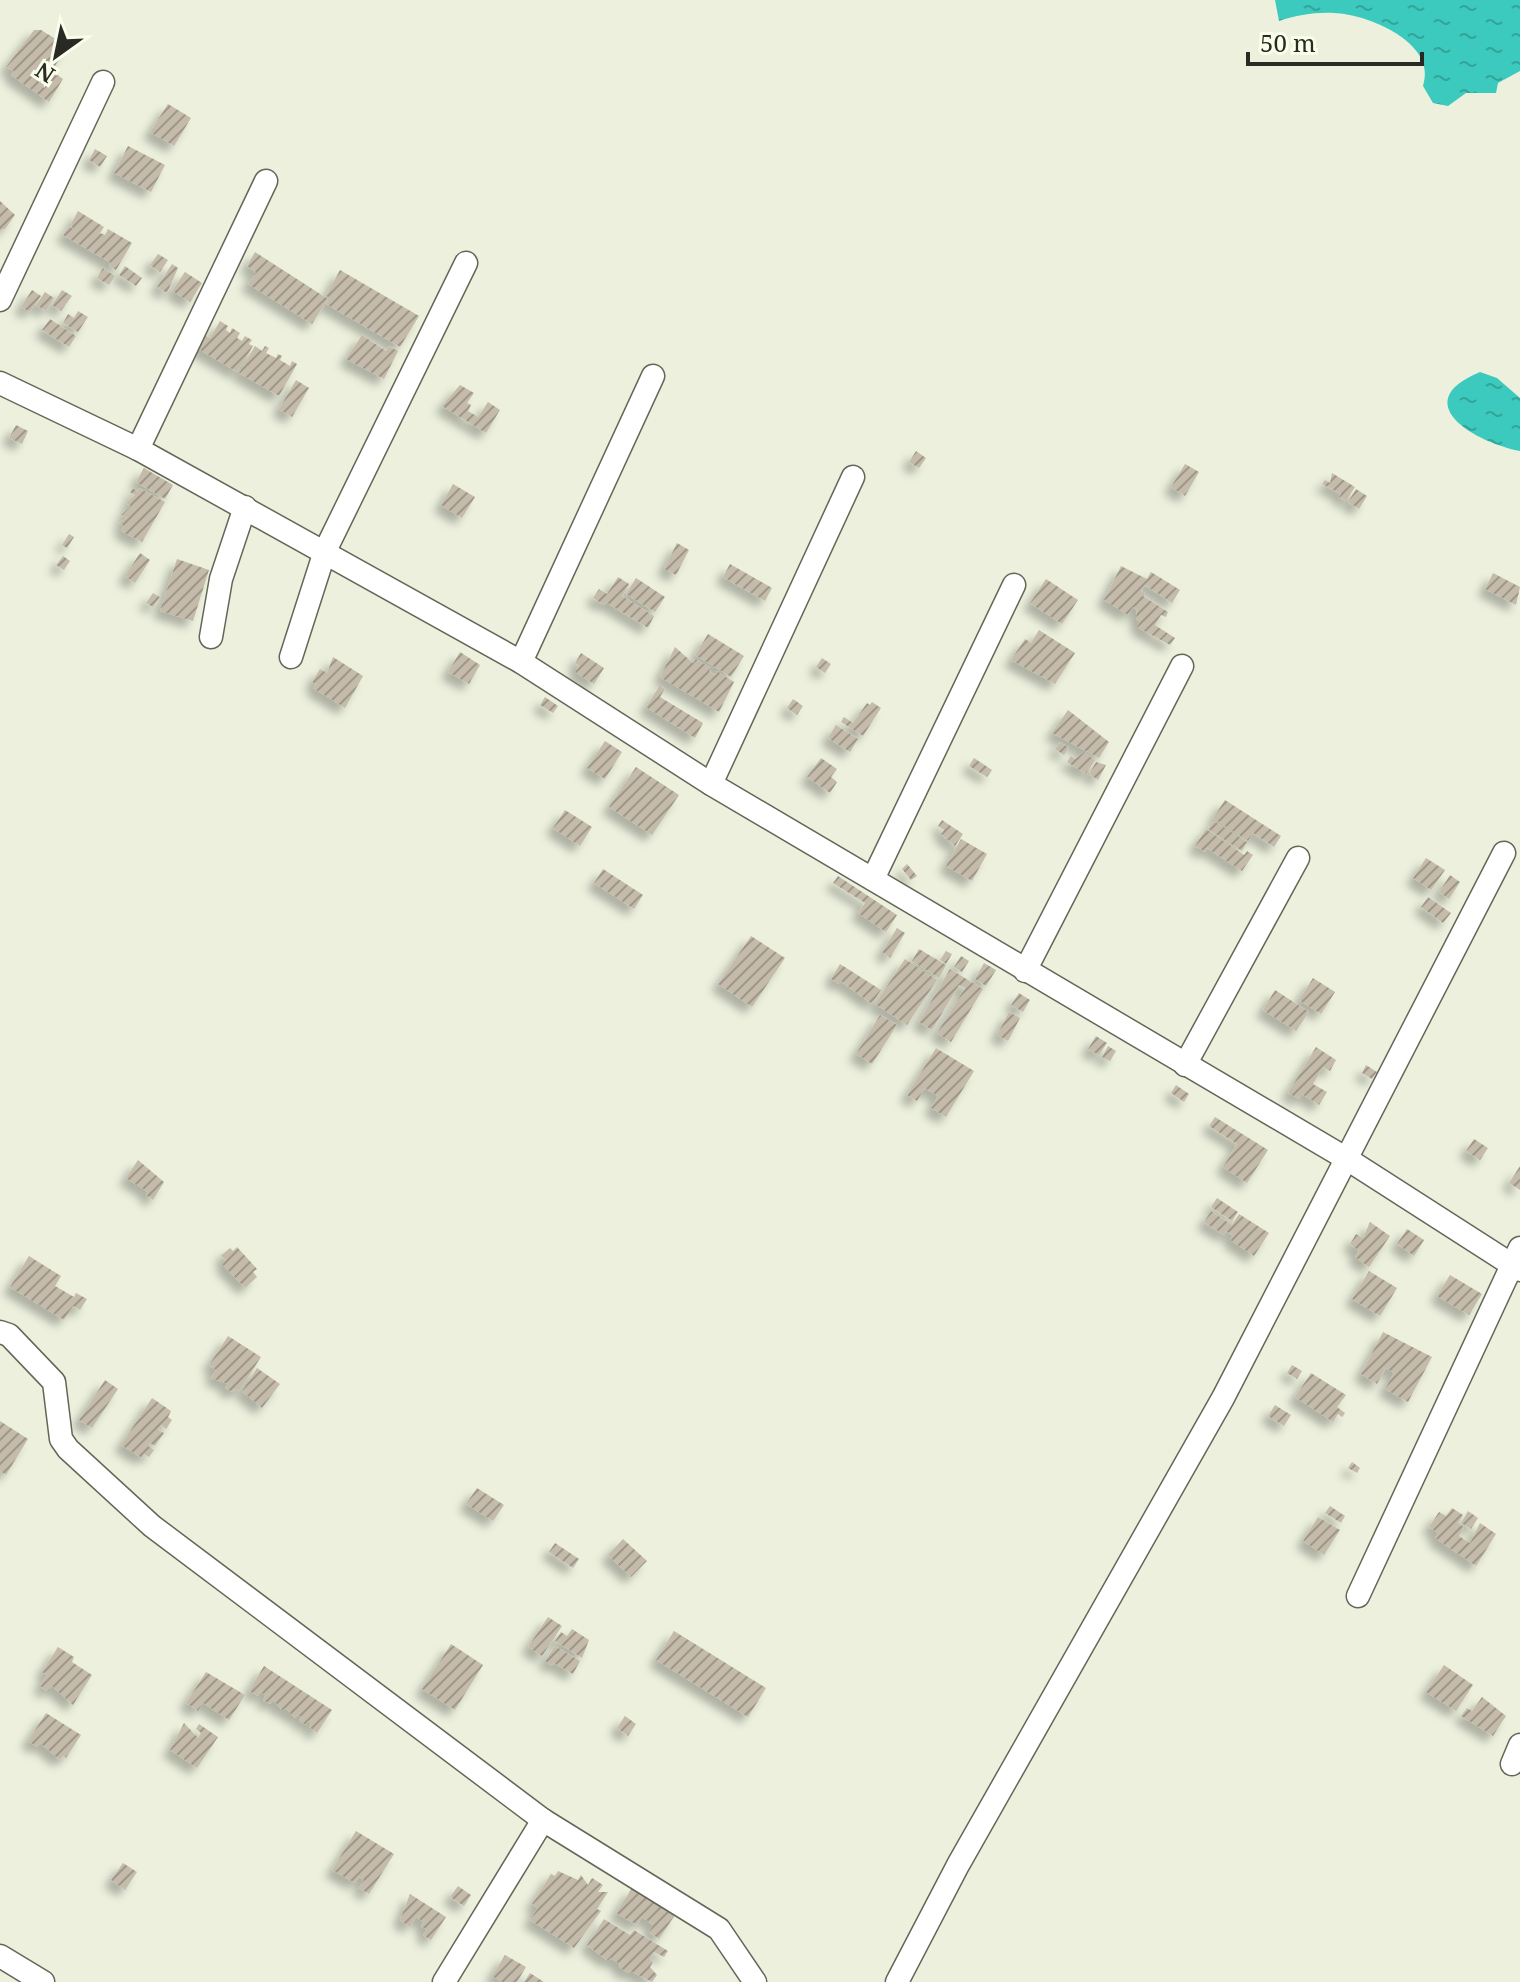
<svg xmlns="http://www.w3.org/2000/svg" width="1520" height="1982" viewBox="0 0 1520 1982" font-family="'Noto Serif',serif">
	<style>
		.water { fill: url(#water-ripples) }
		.building { fill: url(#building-hatch); filter: url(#shadow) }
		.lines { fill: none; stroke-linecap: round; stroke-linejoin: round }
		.street-casing { stroke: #646757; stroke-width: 25 }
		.street { stroke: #fff; stroke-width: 22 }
	</style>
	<defs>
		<pattern id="water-ripples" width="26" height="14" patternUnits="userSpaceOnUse" patternTransform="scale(2)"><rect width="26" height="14" fill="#3bcabd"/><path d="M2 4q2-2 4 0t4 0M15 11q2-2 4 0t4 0" fill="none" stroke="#32a499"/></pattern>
		<pattern id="building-hatch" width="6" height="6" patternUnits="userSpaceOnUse" patternTransform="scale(2)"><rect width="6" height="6" fill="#c4bbaa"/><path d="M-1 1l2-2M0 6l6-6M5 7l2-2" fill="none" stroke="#9f988a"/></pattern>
		<filter id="shadow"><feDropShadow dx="-7" dy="7" stdDeviation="4" flood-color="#0004"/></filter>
	</defs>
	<rect width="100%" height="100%" fill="#ecf0dd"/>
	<g class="water">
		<path d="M1275 0H1520V71L1498 83 1496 93H1466L1448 106 1433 103 1423 86C1438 43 1368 14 1334 13 1315 12 1297 15 1279 21Z"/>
		<path d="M1480 372 1497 378 1520 398V451C1477 443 1405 403 1480 372Z"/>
	</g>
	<g class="building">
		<path d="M34 30H41L67 46 52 71 63 79 49 102 11 75 14 71 6 67Z"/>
		<path d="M168 104 191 118 174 146 150 132Z"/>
		<path d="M128 146 165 165 151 192 114 173Z"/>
		<path d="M95 149 107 156 100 167 89 160Z"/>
		<path d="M0 201 15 215 5 229 0 230Z"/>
		<path d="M78 211 104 227 100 233 105 235 108 229 132 243 116 270 109 266 111 263 63 235 69 226 73 229 71 224Z"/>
		<path d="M255 252 328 299 312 324 248 284 256 272 247 266Z"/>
		<path d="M158 254 168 260 160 272 150 265Z"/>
		<path d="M172 264 178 268 167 293 157 287Z"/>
		<path d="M125 266 142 278 136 286 119 275Z"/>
		<path d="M103 268 115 276 109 285 97 278Z"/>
		<path d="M340 270 419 316 400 347 326 304 330 298 326 296Z"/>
		<path d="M185 272 202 283 190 302 172 291Z"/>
		<path d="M32 290 41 296 30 312 21 307Z"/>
		<path d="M62 290 72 296 61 311 52 305Z"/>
		<path d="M45 292 54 298 46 311 36 305Z"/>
		<path d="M78 311 88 317 78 332 63 323 68 314 74 318Z"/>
		<path d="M50 319 76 336 69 347 42 330Z"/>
		<path d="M220 321 228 326 226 330 230 333 232 328 240 333 237 338 242 341 245 336 252 340 249 344 253 346 237 372 197 348 204 335 210 338Z"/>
		<path d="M362 335 386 351 389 346 398 351 384 379 346 359Z"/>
		<path d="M255 346 262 351 265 346 269 348 266 353 276 358 278 354 282 356 280 360 290 366 292 361 297 364 279 396 239 373Z"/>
		<path d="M296 380 309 388 292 417 279 409Z"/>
		<path d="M460 385 474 393 467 403 471 405 468 411 478 417 488 402 500 410 486 433 442 406Z"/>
		<path d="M16 425 28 431 22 444 9 438Z"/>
		<path d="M916 451 926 458 919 468 909 462Z"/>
		<path d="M1185 464 1199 472 1185 496 1171 487Z"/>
		<path d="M144 468 173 485 165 499 136 482Z"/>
		<path d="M1332 473 1355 487 1346 501 1339 497 1341 494 1322 484 1325 480 1330 483Z"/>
		<path d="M453 484 475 497 462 518 441 505Z"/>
		<path d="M133 488 137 491 139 488 165 502 142 542 121 531 124 526 119 523 127 518 121 515 131 506 126 503 135 495 130 492Z"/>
		<path d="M1356 489 1367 496 1359 509 1348 502Z"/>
		<path d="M69 534 74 537 67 548 62 545Z"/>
		<path d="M677 543 689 550 676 575 664 569Z"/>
		<path d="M140 553 150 560 135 583 125 576Z"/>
		<path d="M63 556 70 561 64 570 56 565Z"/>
		<path d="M177 559 209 570 193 621 160 611Z"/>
		<path d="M730 564 772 588 765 601 723 577Z"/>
		<path d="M1121 566 1147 579 1151 572 1180 590 1172 603 1145 585 1141 591 1145 593 1143 596 1168 612 1166 617 1161 615 1155 625 1175 638 1170 645 1137 627 1140 622 1136 619 1137 610 1133 607 1128 615 1104 600Z"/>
		<path d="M1493 573 1520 587 1516 605 1485 589Z"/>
		<path d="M618 577 629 584 622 596 654 616 648 628 606 602 604 605 593 598 599 589 607 594Z"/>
		<path d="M636 578 665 597 655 612 626 594Z"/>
		<path d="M1046 579 1078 600 1062 624 1030 603Z"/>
		<path d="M153 593 160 597 153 607 146 603Z"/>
		<path d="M1039 630 1075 653 1055 684 1011 660 1025 639 1031 643Z"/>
		<path d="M708 634 744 656 731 677 695 655Z"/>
		<path d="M675 647 693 663 696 659 711 668 709 671 715 675 717 671 734 682 719 712 660 677Z"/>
		<path d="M460 652 480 665 469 684 448 672Z"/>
		<path d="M581 653 604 668 594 684 575 672 579 666 575 663Z"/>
		<path d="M333 657 363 676 345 708 313 688 316 684 312 682 320 669 327 673Z"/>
		<path d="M822 658 831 664 825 673 816 667Z"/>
		<path d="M660 685 665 689 660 697 703 723 695 738 646 707Z"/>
		<path d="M545 697 558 706 553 713 540 705Z"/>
		<path d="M793 699 803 706 797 715 787 708Z"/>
		<path d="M872 702 881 708 863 736 841 722 844 717 853 723 867 703 870 705Z"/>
		<path d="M1068 710 1109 742 1099 758 1052 733Z"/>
		<path d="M836 725 858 739 850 752 828 738Z"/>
		<path d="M605 741 622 752 605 779 587 768Z"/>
		<path d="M1060 742 1069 748 1064 755 1055 749Z"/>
		<path d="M1084 752 1095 760 1086 774 1067 762 1071 756 1075 759Z"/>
		<path d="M821 758 837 769 831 777 837 782 830 793 807 777Z"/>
		<path d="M974 758 992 770 987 777 969 766Z"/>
		<path d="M1096 762 1106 765 1098 780 1089 774Z"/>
		<path d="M636 767 679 795 652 835 609 807Z"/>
		<path d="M1225 800 1281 836 1274 847 1253 833 1248 841 1213 818Z"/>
		<path d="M565 810 592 827 580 846 553 828Z"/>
		<path d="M942 820 963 834 955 846 941 834 944 830 938 826Z"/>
		<path d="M1214 821 1247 842 1242 851 1208 829Z"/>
		<path d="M1206 829 1244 855 1247 851 1253 855 1242 871 1207 848 1205 852 1195 846Z"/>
		<path d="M961 839 987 854 972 881 946 866Z"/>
		<path d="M1426 858 1445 870 1431 890 1413 878Z"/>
		<path d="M907 864 917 876 911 880 902 869Z"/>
		<path d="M603 869 643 895 634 909 594 883Z"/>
		<path d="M1450 875 1460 882 1449 899 1439 892Z"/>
		<path d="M838 876 897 915 886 932 858 913 865 903 833 883Z"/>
		<path d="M1428 897 1451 913 1443 923 1421 907Z"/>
		<path d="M897 928 905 933 890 958 882 952Z"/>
		<path d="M751 936 785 958 752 1007 718 984Z"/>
		<path d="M919 949 946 965 939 978 912 961Z"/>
		<path d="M946 951 952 954 946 964 940 960Z"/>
		<path d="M961 956 969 961 962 972 954 967Z"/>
		<path d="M905 959 937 980 907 1025 875 1004Z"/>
		<path d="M984 963 996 970 986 986 975 979Z"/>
		<path d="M840 964 881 990 872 1004 841 981 839 984 831 979Z"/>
		<path d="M950 969 983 989 951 1042 937 1033 965 988 959 985 932 1030 919 1022Z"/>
		<path d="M1313 978 1335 992 1321 1014 1299 1000Z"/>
		<path d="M1275 990 1309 1012 1296 1031 1263 1010Z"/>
		<path d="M1019 993 1030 1000 1023 1012 1011 1005Z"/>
		<path d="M1009 1012 1020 1018 1008 1041 997 1035Z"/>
		<path d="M880 1015 897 1025 872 1064 856 1054Z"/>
		<path d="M1096 1036 1107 1043 1099 1055 1088 1049Z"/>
		<path d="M1108 1046 1116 1051 1110 1061 1102 1057Z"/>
		<path d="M1316 1047 1336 1060 1330 1071 1323 1067 1313 1084 1327 1092 1319 1105 1302 1094 1299 1099 1288 1093Z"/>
		<path d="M936 1048 974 1071 946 1117 931 1108 938 1096 925 1088 917 1101 907 1095Z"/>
		<path d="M1366 1065 1377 1072 1372 1079 1362 1073Z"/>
		<path d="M1176 1085 1189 1094 1184 1102 1171 1093Z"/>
		<path d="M1215 1117 1268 1150 1247 1183 1223 1167 1237 1144 1209 1126Z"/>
		<path d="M1474 1139 1488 1148 1480 1160 1466 1151Z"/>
		<path d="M138 1160 164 1182 153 1200 146 1195 148 1192 126 1178Z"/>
		<path d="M1520 1166V1190L1509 1183Z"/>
		<path d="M1217 1198 1238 1212 1232 1221 1211 1207Z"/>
		<path d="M1211 1211 1232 1225 1239 1214 1269 1233 1254 1256 1230 1240 1233 1236 1226 1231 1224 1235 1204 1222Z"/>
		<path d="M1370 1222 1390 1236 1369 1267 1355 1257 1359 1251 1350 1244 1356 1234 1363 1238Z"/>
		<path d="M1407 1229 1424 1240 1414 1256 1397 1244Z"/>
		<path d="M237 1247 257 1269 253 1272 257 1277 245 1288 222 1264 226 1260 221 1256 230 1248 233 1251Z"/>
		<path d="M29 1256 61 1276 55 1286 74 1297 76 1293 87 1299 80 1310 73 1306 64 1320 10 1287Z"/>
		<path d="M1369 1271 1397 1288 1380 1316 1352 1299Z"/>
		<path d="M1450 1275 1482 1294 1469 1315 1437 1296Z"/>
		<path d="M1383 1332 1432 1357 1408 1402 1385 1389 1394 1373 1386 1368 1377 1384 1361 1374Z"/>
		<path d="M228 1336 261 1357 239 1391 235 1389 233 1392 225 1388 228 1384 211 1378 216 1370 209 1365Z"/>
		<path d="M1292 1365 1302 1371 1297 1379 1287 1373Z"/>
		<path d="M257 1368 280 1384 262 1408 242 1391Z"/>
		<path d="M1311 1373 1346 1395 1337 1407 1345 1413 1342 1417 1338 1414 1333 1422 1295 1397Z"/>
		<path d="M105 1380 118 1389 92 1428 79 1420Z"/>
		<path d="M152 1398 171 1411 168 1417 172 1420 166 1429 161 1425 158 1430 164 1433 155 1446 150 1443 148 1446 154 1450 149 1457 144 1454 142 1458 121 1445Z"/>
		<path d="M1275 1405 1291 1415 1284 1426 1268 1416Z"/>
		<path d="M0 1421 28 1439 6 1475 0 1471Z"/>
		<path d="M1352 1462 1360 1468 1357 1473 1348 1468Z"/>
		<path d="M477 1488 504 1505 493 1521 466 1504Z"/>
		<path d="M1330 1506 1345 1516 1341 1523 1325 1513Z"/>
		<path d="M1452 1508 1463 1515 1458 1523 1464 1527 1459 1536 1470 1543 1480 1523 1496 1534 1476 1566 1435 1538 1438 1533 1429 1527 1439 1512 1446 1516Z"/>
		<path d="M1468 1511 1478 1518 1471 1529 1461 1523Z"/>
		<path d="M1318 1517 1340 1530 1324 1555 1303 1541Z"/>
		<path d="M623 1539 647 1561 631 1577 608 1555Z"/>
		<path d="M555 1543 579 1559 573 1568 549 1552Z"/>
		<path d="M548 1617 562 1626 542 1656 528 1647Z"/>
		<path d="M572 1629 589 1640 582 1658 555 1641 561 1632 567 1636Z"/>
		<path d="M674 1631 766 1688 748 1717 656 1660Z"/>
		<path d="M451 1644 483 1665 455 1710 422 1689Z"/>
		<path d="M555 1646 580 1661 573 1674 554 1663 552 1666 545 1661Z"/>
		<path d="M58 1647 74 1657 72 1662 92 1675 73 1705 52 1686 48 1692 40 1686 47 1675 42 1672Z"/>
		<path d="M1444 1665 1473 1685 1456 1711 1426 1692Z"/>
		<path d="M264 1666 332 1710 317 1733 309 1727 311 1724 308 1721 306 1725 299 1721 301 1717 297 1715 295 1718 285 1708 283 1711 273 1700 270 1704 263 1700 266 1695 260 1692 258 1696 249 1691Z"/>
		<path d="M206 1672 245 1695 229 1720 203 1703 198 1711 186 1703Z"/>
		<path d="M1482 1697 1506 1716 1493 1736 1461 1716 1467 1708 1472 1711Z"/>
		<path d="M46 1713 81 1735 66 1758 63 1756 60 1760 40 1743 37 1747 28 1741Z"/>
		<path d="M625 1716 636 1724 628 1736 617 1728Z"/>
		<path d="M184 1723 198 1738 201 1733 196 1729 199 1724 218 1737 197 1768 170 1750Z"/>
		<path d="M356 1831 394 1854 369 1894 359 1888 364 1880 359 1877 355 1883 332 1870Z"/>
		<path d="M123 1863 137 1872 125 1890 111 1880Z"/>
		<path d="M558 1871 578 1880 581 1875 588 1885 592 1878 603 1885 598 1892H608L597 1909 601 1911 574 1948 530 1920 538 1908 532 1904 551 1874 555 1876Z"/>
		<path d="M458 1886 471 1895 464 1906 450 1897Z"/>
		<path d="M632 1888 675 1915 659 1939 649 1932 653 1925 642 1917 637 1925 616 1913Z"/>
		<path d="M410 1894 446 1917 431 1940 423 1935 427 1930 421 1926 424 1922 416 1917 410 1927 400 1920Z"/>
		<path d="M604 1919 630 1935 634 1930 668 1951 664 1957 654 1952 650 1959 653 1962 650 1967 657 1975 652 1982 630 1971 628 1973 619 1967 620 1964 610 1958 608 1961 587 1945Z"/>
		<path d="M505 1955 526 1967 517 1982H502L492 1976Z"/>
		<path d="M530 1973 544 1982H524Z"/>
	</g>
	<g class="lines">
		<defs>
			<g id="street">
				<path d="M0 300 103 82"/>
				<path d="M0 383 138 449 521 662 711 784 1347 1159 1520 1270"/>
				<path d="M138 449 266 181"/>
				<path d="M211 637 221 579 245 507"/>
				<path d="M291 657 325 551 466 263"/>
				<path d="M521 662 653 376"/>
				<path d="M711 784 853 477"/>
				<path d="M873 879 1014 585"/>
				<path d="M1025 971 1182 666"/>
				<path d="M1185 1065 1298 858"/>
				<path d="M0 1332 9 1335 54 1382 61 1439 68 1449 152 1526 543 1820 719 1929 755 1982"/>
				<path d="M1358 1596 1520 1248"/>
				<path d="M1512 1764 1520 1745"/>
				<path d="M0 1956 43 1982"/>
				<path d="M444 1982 543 1820"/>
				<path d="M897 1982 958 1865 1223 1398 1504 853"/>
			</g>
		</defs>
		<use href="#street" class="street-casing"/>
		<use href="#street" class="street"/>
	</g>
	<g transform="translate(56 56) rotate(213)" stroke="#f9feeb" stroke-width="6" paint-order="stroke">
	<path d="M0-6L14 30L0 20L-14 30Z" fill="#292a23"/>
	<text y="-12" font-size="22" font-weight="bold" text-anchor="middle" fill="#292a23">N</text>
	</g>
	<path d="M1248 52v12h174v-12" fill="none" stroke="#292a23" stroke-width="4"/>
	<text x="1260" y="52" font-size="24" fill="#292a23" stroke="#f9feeb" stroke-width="6" paint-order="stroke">50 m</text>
</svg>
